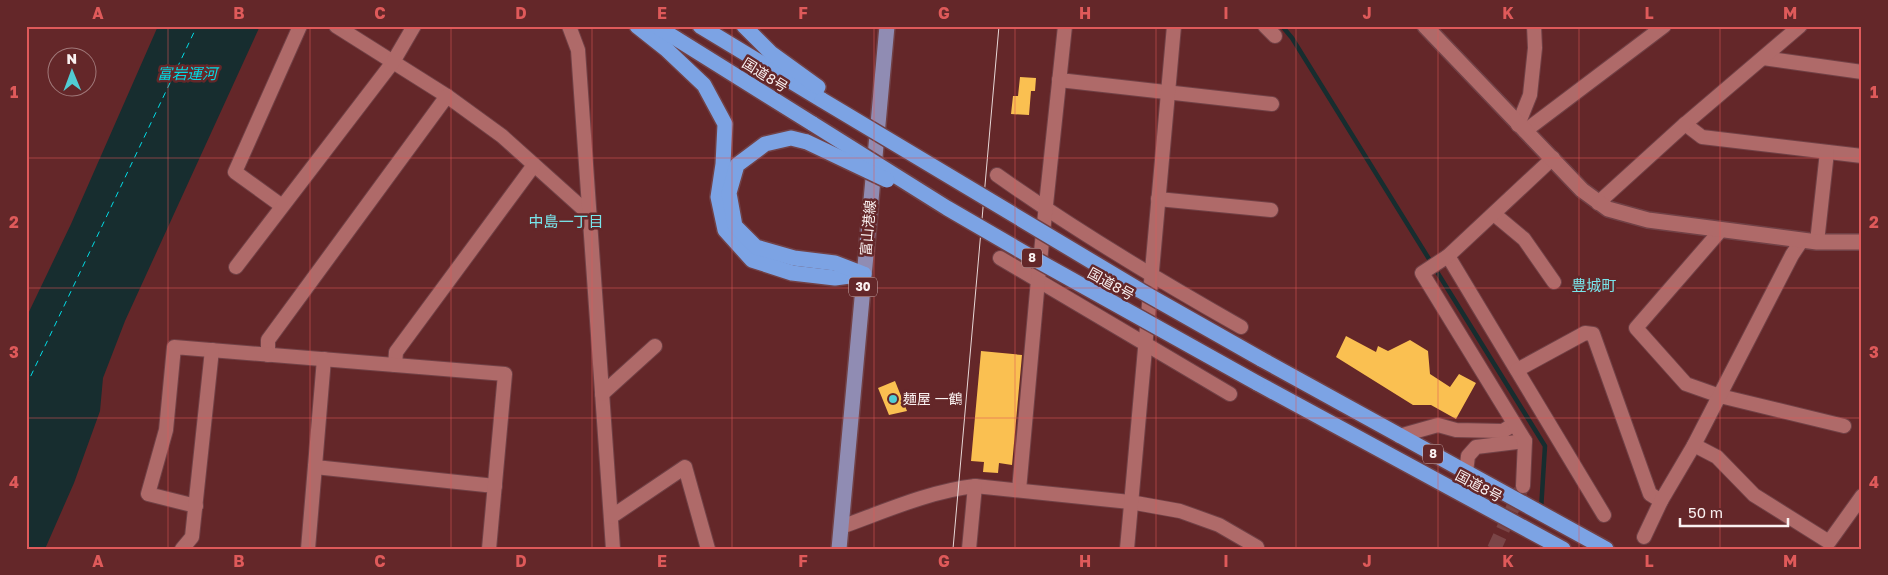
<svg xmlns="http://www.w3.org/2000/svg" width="1888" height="575" viewBox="0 0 1888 575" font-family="'Golos Text','Noto Sans JP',sans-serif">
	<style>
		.water { fill: #172d2f }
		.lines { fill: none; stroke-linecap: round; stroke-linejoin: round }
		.stream { stroke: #172d2f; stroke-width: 4.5 }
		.ferry { stroke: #02dbe5; stroke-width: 1; stroke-dasharray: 6 5; stroke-linecap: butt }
		.building { fill: #fac051 }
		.street-tunnel { stroke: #7a4547; stroke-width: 14; stroke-dasharray: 14 7; stroke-linecap: butt }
		.street-casing { stroke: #714146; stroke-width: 16 }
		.secondary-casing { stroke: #714146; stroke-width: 18 }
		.primary-casing { stroke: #714146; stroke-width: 18 }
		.highway-casing { stroke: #714146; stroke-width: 18 }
		.street { stroke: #af6a69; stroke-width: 14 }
		.secondary { stroke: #af6a69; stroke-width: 15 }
		.primary { stroke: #908cb3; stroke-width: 15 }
		.highway { stroke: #7ca3e4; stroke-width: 15 }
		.tram { stroke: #e7d7d7; stroke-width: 1 }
		.highway-bridge-casing { stroke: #714146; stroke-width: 18; stroke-linecap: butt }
		.highway-bridge { stroke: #7ca3e4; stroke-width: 15 }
		.grid { fill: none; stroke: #df5a5a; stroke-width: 1; stroke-opacity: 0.55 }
		.poi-dot { fill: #51ccd3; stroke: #642729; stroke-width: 2 }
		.labels { text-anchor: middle; stroke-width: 5; stroke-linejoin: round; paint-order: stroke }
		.shield { fill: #642729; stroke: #cdb4b5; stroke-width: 1 }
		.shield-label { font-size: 12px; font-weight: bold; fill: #faf1f1 }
		.street-label { font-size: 14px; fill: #faf1f1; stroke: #642729 }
		.poi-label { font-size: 14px; fill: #faf1f1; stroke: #642729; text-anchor: start }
		.water-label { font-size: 15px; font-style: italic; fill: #02dbe5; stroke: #642729 }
		.neighbourhood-label { font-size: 15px; fill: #79e5eb; stroke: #642729 }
		.neatline { fill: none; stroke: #df5a5a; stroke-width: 2 }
		.grid-label { font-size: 16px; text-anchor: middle; font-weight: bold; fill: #df5a5a }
	</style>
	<rect width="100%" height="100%" fill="#642729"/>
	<path class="water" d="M158 26H260L125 321 103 378 100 411 74 483 45 549H26V318L71 224Z"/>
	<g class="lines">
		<path class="stream" d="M1282 26 1292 38 1545 446 1541 510"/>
		<path class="ferry" d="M26 386 197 26"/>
	</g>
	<g class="building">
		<path d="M1020 77 1036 78 1035 91H1031L1029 115 1011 114 1013 96H1018Z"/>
		<path d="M1346 336 1376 352 1378 346 1388 351 1410 340 1428 351 1430 374 1450 387 1459 374 1476 383 1456 419 1431 405H1413L1336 357Z"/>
		<path d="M981 351 1022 355 1012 465 999 463 998 473 983 472 984 462 971 461Z"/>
		<path d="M895 381 907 411 889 415 878 388Z"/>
	</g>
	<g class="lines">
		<path class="street-tunnel" d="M1494 549 1521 490"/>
		<defs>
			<g id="street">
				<path d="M336 26 447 96 502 136 590 215"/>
				<path d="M569 26 578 50 613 549"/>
				<path d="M1265 26 1275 36"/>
				<path d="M1763 58 1862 72"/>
				<path d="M1059 80 1272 104"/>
				<path d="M1685 124 1702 137 1862 156"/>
				<path d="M1518 125 1530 95 1535 48 1534 26"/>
				<path d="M1525 131 1664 26"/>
				<path d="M997 175C1076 231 1158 280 1241 327"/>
				<path d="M1158 199 1271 210"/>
				<path d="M1598 203 1685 124 1800 26"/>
				<path d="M282 206 235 172 300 26"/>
				<path d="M1494 214 1524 239 1554 282"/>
				<path d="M1721 230 1636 328 1686 384 1720 396 1844 426"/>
				<path d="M1817 242 1827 152"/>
				<path d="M1448 256 1604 515"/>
				<path d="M1000 258 1230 394"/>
				<path d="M236 267 393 62 414 26"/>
				<path d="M268 355V340L447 96"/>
				<path d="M395 365 396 352 534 165"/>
				<path d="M1517 370 1585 333 1593 334 1650 494 1661 501"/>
				<path d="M602 394 655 346"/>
				<path d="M1399 436 1438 425 1456 430 1503 431 1514 424"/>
				<path d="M1694 445 1717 457 1754 495 1829 542 1862 496"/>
				<path d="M315 467 495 486"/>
				<path d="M1466 472 1468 456 1476 447 1525 441"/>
				<path d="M1523 486 1525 441 1422 273 1448 256 1553 158"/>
				<path d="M1019 490 1038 280 1065 26"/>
				<path d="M196 506 148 494 166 430 174 347 505 374 489 549"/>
				<path d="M611 517 685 467 708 549"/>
				<path d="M841 527C883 512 930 491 975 486L1130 502 1180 511 1219 525 1257 547"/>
				<path d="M1644 537 1661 501 1694 445 1792 255 1802 240"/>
				<path d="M182 549 192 537 212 350"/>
				<path d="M308 549 324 359"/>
				<path d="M969 549 975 486"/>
				<path d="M1127 549 1174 26"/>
			</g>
			<path id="secondary" d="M1425 26 1582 190 1608 209 1648 220 1817 242H1862"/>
			<path id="primary" d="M839 549 887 26"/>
			<g id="highway">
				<path d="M637 26 666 49 704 85 725 124 723 164 718 197 725 230 752 260 792 273 835 278 864 274"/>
				<path d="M656 26 813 124"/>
				<path d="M700 26 822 100"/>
				<path d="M744 26 771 53 818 87"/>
				<path d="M807 142 791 138 765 144 737 165 729 193 735 226 756 247 794 258 835 263 861 273"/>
				<path d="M1261 359 1606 549"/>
				<path d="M1257 383 1563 549"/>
			</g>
		</defs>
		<use href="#street" class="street-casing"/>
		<use href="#secondary" class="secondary-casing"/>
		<use href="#primary" class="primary-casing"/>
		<use href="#highway" class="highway-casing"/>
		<use href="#street" class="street"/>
		<use href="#secondary" class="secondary"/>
		<use href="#primary" class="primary"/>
		<use href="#highway" class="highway"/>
		<path class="tram" d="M953 549 999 26"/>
		<defs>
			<g id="highway-bridge">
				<path d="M822 100 1141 291 1261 359"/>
				<path d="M813 124 947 208 1040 262 1257 383"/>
				<path d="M807 142 887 180"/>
			</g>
		</defs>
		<use href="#highway-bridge" class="highway-bridge-casing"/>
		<use href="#highway-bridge" class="highway-bridge"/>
	</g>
	<path class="grid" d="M168 26V549M310 26V549M451 26V549M592 26V549M732 26V549M874 26V549M1015 26V549M1156 26V549M1296 26V549M1438 26V549M1579 26V549M1720 26V549M26 158H1862M26 288H1862M26 418H1862"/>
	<circle class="poi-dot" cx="893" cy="399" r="5"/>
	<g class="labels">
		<g class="shield">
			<rect x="1022" y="248.5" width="20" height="19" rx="4"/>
			<rect x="849" y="277.5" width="28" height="19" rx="4"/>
			<rect x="1423" y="444.5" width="20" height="19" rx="4"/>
		</g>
		<g class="shield-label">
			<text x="1032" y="262">8</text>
			<text x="863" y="291">30</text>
			<text x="1433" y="458">8</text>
		</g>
		<g class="street-label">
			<text transform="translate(765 75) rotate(32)" y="5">国道8号</text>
			<text transform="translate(868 228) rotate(-85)" y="5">富山港線</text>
			<text transform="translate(1111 284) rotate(29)" y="5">国道8号</text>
			<text transform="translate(1479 486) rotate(28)" y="5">国道8号</text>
		</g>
		<g class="poi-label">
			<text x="903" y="404">麺屋 一鶴</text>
		</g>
		<g class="water-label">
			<text x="187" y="79">富岩運河</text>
		</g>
		<g class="neighbourhood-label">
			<text x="566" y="227">中島一丁目</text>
			<text x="1594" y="291">豊城町</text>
		</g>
	</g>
	<rect width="1888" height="575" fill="none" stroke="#642729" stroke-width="55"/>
	<g transform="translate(72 72) rotate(359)"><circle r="24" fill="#642729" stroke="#a07879"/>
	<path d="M0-4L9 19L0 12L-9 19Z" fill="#51ccd3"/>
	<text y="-8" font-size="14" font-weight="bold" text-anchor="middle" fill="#faf1f1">N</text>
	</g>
	<path d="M1680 518v8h108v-8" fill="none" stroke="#faf1f1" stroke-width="2.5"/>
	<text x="1688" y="518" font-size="15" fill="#faf1f1" stroke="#642729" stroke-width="4" paint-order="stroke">50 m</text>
	<rect x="28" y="28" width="1832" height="520" class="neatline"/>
	<g class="grid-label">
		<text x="98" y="19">A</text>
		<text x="239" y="19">B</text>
		<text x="380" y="19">C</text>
		<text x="521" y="19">D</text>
		<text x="662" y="19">E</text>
		<text x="803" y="19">F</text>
		<text x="944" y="19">G</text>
		<text x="1085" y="19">H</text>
		<text x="1226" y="19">I</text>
		<text x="1367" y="19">J</text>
		<text x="1508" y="19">K</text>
		<text x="1649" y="19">L</text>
		<text x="1790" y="19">M</text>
		<text x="14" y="98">1</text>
		<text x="1874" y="98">1</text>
		<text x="14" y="228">2</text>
		<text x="1874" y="228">2</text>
		<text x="14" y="358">3</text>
		<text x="1874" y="358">3</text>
		<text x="14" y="488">4</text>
		<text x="1874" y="488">4</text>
		<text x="98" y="567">A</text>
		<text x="239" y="567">B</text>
		<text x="380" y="567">C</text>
		<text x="521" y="567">D</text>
		<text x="662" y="567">E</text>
		<text x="803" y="567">F</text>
		<text x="944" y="567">G</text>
		<text x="1085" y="567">H</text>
		<text x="1226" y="567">I</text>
		<text x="1367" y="567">J</text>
		<text x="1508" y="567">K</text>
		<text x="1649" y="567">L</text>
		<text x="1790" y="567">M</text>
	</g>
</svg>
